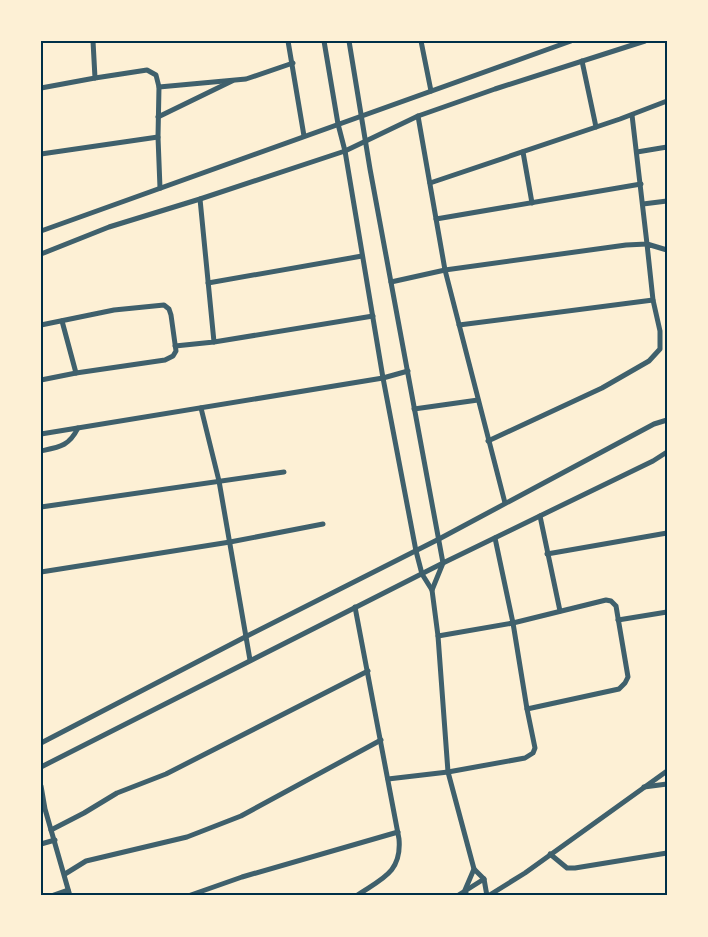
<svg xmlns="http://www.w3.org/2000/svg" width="708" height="937" viewBox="0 0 708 937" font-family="Arial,sans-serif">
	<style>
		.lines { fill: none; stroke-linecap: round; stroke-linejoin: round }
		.minor { stroke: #3f606c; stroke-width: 5 }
		.neatline { fill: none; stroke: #003049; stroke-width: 2 }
	</style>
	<rect width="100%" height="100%" fill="#fdf0d5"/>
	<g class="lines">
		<g class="minor">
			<path d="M288 41 304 136"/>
			<path d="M324 41 338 124 345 151 383 378 416 551 422 574 432 590 438 636 448 772 474 869 484 879 487 896"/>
			<path d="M349 41 370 169 443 563 432 590"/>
			<path d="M421 41 431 91"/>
			<path d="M582 61 596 127"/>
			<path d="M95 78 147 70 156 75 159 87 158 137 160 188"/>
			<path d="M159 87 246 79 293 63"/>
			<path d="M41 88 95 78 93 41"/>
			<path d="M418 116 445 270 505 503"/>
			<path d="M158 117 232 81"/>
			<path d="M523 152 532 203"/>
			<path d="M637 152 667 147"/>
			<path d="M41 154 158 137"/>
			<path d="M430 183 620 119 667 101"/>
			<path d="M643 204 667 201"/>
			<path d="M436 219 641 184"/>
			<path d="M41 231 571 41"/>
			<path d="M41 254 109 227 200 199 345 151 418 116 495 89 645 41"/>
			<path d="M391 282 445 270 626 245 647 244 632 115"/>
			<path d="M208 283 362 256"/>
			<path d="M62 321 76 373"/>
			<path d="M41 325 114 310 164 305 169 309 171 315 176 351 173 356 165 360 76 373 41 380"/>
			<path d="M459 325 653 300"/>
			<path d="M214 342 373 316"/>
			<path d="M175 346 214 342 200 199"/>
			<path d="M201 408 219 481 250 660"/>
			<path d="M414 409 478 400"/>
			<path d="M41 434 383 378 408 371"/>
			<path d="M488 441 602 388 649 361 660 349V331L653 300 647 244 667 250"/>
			<path d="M41 451C60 447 69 446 78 428"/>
			<path d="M41 507 284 472"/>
			<path d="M540 516 560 611"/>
			<path d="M547 554 667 533"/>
			<path d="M41 572 230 542 323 524"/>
			<path d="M355 607 399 839C402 873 381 879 356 896"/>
			<path d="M618 620 667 612"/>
			<path d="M438 636 513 623 606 600 611 601 616 606 628 677 625 683 619 689 527 709 513 623 495 538"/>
			<path d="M41 743 247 636 439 539 654 424 667 420"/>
			<path d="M41 767 443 563 653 461 667 452"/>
			<path d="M388 779 448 772 525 758 533 753 535 748 527 709"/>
			<path d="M41 786 45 809 70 896"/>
			<path d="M644 787 667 784"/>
			<path d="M51 830 84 813 117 793 166 774 368 671"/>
			<path d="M41 844 55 840"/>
			<path d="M550 854 567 868H575L667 853"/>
			<path d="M65 874 86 861 187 837 241 816 381 740"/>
			<path d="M51 896 68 890"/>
			<path d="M188 896 242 877 398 832"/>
			<path d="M457 896 484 879"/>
			<path d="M467 896 465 890 474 869"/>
			<path d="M488 896 525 873 667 771"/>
		</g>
	</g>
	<rect width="708" height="937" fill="none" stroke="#fdf0d5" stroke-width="85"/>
	<rect x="42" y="42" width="624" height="852" class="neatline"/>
</svg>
